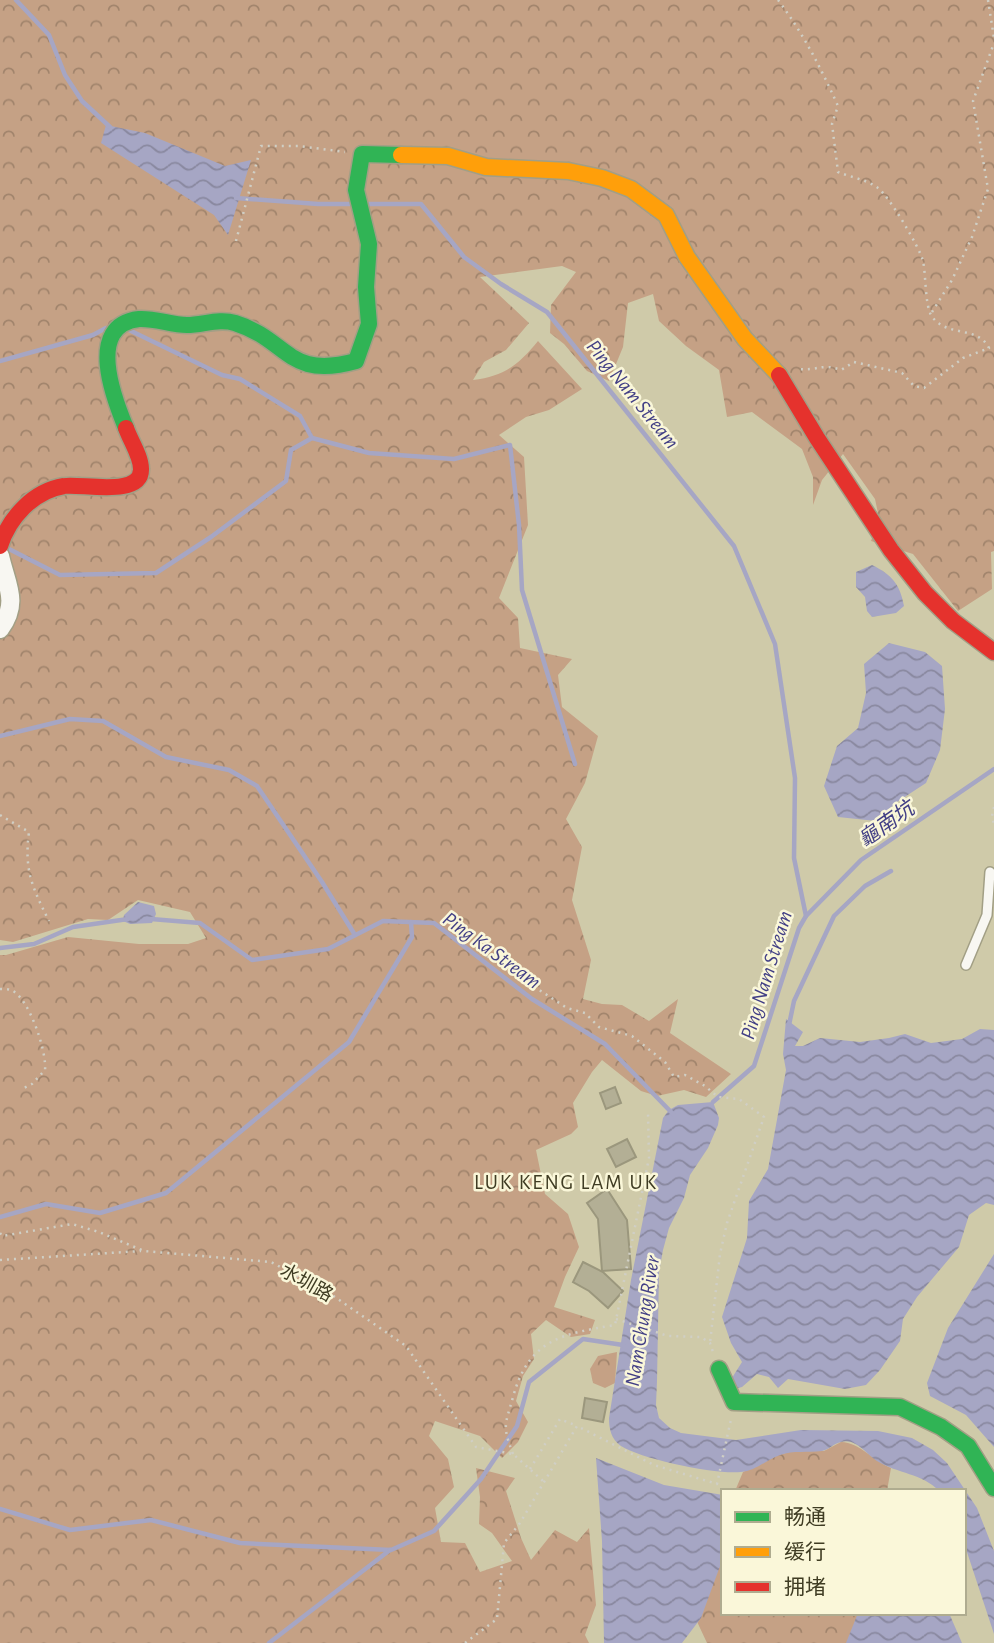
<svg xmlns="http://www.w3.org/2000/svg" width="994" height="1643" viewBox="0 0 994 1643" font-family="'Alegreya Sans','Noto Sans SC',sans-serif">
	<style>
		.forest { fill: url(#forest-crowns) }
		.water { fill: url(#water-waves) }
		.lines { fill: none; stroke-linecap: round; stroke-linejoin: round }
		.stream { stroke: #a6a6c4; stroke-width: 4.5 }
		.building { fill: #b3af95; stroke: #9b977d; stroke-width: 2 }
		.lane-casing { stroke: #a29f85; stroke-width: 12 }
		.street-casing { stroke: #a29f85; stroke-width: 21 }
		.fast-casing { stroke: #a29f85; stroke-width: 19 }
		.slow-casing { stroke: #a29f85; stroke-width: 19 }
		.jam-casing { stroke: #a29f85; stroke-width: 19 }
		.path { stroke: #d0cfc5; stroke-width: 2.5; stroke-dasharray: 2 5; stroke-linecap: butt }
		.lane { stroke: #f8f7f2; stroke-width: 9 }
		.street { stroke: #f8f7f2; stroke-width: 18 }
		.fast { stroke: #30b455; stroke-width: 16 }
		.slow { stroke: #ff9f0a; stroke-width: 16 }
		.jam { stroke: #e5322d; stroke-width: 16 }
		.labels { text-anchor: middle; stroke-width: 5; stroke-linejoin: round; paint-order: stroke }
		.street-label { font-size: 19px; fill: #3f3c23; stroke: #faf7d9 }
		.water-label { font-size: 21px; font-style: italic; fill: #423f85; stroke: #faf7d9 }
		.neighbourhood-label { font-size: 21px; letter-spacing: 2px; fill: #3f3c23; stroke: #faf7d9 }
	</style>
	<defs>
		<pattern id="forest-crowns" width="20" height="18" patternUnits="userSpaceOnUse" patternTransform="scale(1.75)"><rect width="20" height="18" fill="#c5a185"/><path d="M2 6a3 3 0 1 1 6 0M12 15a3 3 0 1 1 6 0" fill="none" stroke="#a1846c"/></pattern>
		<pattern id="water-waves" width="16" height="10" patternUnits="userSpaceOnUse" patternTransform="scale(1.75)"><rect width="16" height="10" fill="#a6a6c4"/><path d="M0 5q4-4 8 0t8 0" fill="none" stroke="#89889f"/></pattern>
	</defs>
	<rect width="100%" height="100%" fill="#cfcaa9"/>
	<g class="forest">
		<path d="M0 0H994V551L991 552 992 589 958 611 913 554 871 541 879 518 875 499 843 454 822 480 813 505V477L802 449 752 412 727 417 719 370 686 346 659 321 653 294 628 303 623 347 609 381 587 371 564 344 550 333 551 305 576 272 562 266 480 277 529 323 506 350 484 362 473 380C505 376 518 365 538 341L582 389 549 410 526 417 499 435 524 457 528 525 499 598 518 618 520 648 572 659 558 675 562 707 598 736 585 783 566 819 582 847 572 900 591 960 583 999 602 1004 622 1005 649 1021 678 999 670 1033 731 1074 706 1097 684 1090 657 1096 641 1091 602 1060 592 1072 573 1103 578 1127 571 1134 536 1150 545 1194 568 1214 579 1247 565 1277 554 1307 595 1320 590 1334 571 1337 546 1320 531 1334 534 1359 523 1376 516 1401 528 1422 518 1442 502 1458 480 1436 435 1421 429 1436 448 1459 454 1487 435 1508 441 1542 465 1543 480 1572 512 1561 492 1533 479 1524 480 1497 476 1468 515 1478 506 1491 521 1538 531 1560 555 1530 577 1542 589 1528 596 1605 585 1635 589 1643H0V955H6L68 937 139 944H188L206 938 190 912 138 900 108 920 88 919 13 942 0 940Z"/>
		<path d="M617 1352 615 1383 605 1388 593 1383 590 1369 598 1356Z"/>
		<path d="M841 1442C860 1443 873 1460 891 1468L887 1491H735L743 1472 778 1455 793 1451H824Z"/>
		<path d="M723 1521V1613H859L858 1643H707L693 1613Z"/>
	</g>
	<g class="water">
		<path d="M106 125 145 133 225 166 251 160 228 235 214 215 101 143Z"/>
		<path d="M872 565C892 575 900 584 904 606L896 613 872 617 867 611 865 597 856 587V572Z"/>
		<path d="M889 643 925 652 942 666 945 709 940 750 926 783 897 802 876 821 838 817 824 786 837 746 858 728 866 693 864 664Z"/>
		<path d="M138 902 154 906 156 914 152 923 130 924 123 921 124 915Z"/>
		<path d="M786 1019 803 1032 795 1046H803L820 1038 860 1042 889 1038 905 1034 931 1043 962 1039 980 1029 994 1030V1205L986 1203 969 1215 959 1247 917 1297 903 1319 900 1341 880 1370 866 1385 845 1389 788 1379 778 1388 769 1377 757 1374 742 1387 735 1389 730 1381 742 1362 731 1343 722 1317 747 1238 749 1201 768 1169 786 1070 783 1054Z"/>
		<path d="M713 1102 719 1118 718 1125 708 1148 690 1175 684 1198 669 1228 663 1250 659 1272 657 1381 656 1405 659 1418 670 1428 681 1433 736 1440 801 1430 878 1431 912 1438 933 1450 947 1463 977 1508 994 1551V1634L964 1543V1491H939C922 1473 898 1474 877 1461 866 1454 856 1438 841 1442 834 1443 829 1450 822 1451 807 1453 794 1450 780 1455 766 1460 755 1471 741 1472 717 1475 641 1459 621 1446 611 1439 609 1429 609 1418L631 1280 663 1118 669 1110 678 1105Z"/>
		<path d="M994 1254V1447L966 1415 930 1396 927 1383 948 1328Z"/>
		<path d="M596 1458 664 1485 723 1495V1558L701 1618 682 1643H604L602 1541Z"/>
		<path d="M858 1613H949L962 1643H846Z"/>
	</g>
	<g class="lines">
		<g class="stream">
			<path d="M16 0 49 35 65 75 82 101 110 127"/>
			<path d="M236 198 318 204H353"/>
			<path d="M365 204H421L464 257 501 284 547 312 734 546 775 644 795 778 794 858 806 916 799 928 754 1066 713 1102"/>
			<path d="M129 330 222 375 240 379 300 416 312 438"/>
			<path d="M0 361 93 335 106 328"/>
			<path d="M7 548 60 575 156 573 211 537 286 481 291 450 312 438 369 453 454 459 510 445 519 525 522 590 575 764"/>
			<path d="M0 736 70 719 103 721 166 757 229 770 257 786 322 882 355 935"/>
			<path d="M806 916 861 860 994 769"/>
			<path d="M151 919 200 923 252 960 328 949 383 921 434 923 532 999 605 1044 673 1114"/>
			<path d="M0 948 34 944 73 927 128 919"/>
			<path d="M789 1025 794 1001 834 916 865 886 891 871"/>
			<path d="M0 1217 46 1204 100 1213 166 1193 349 1042 412 937 411 922"/>
			<path d="M0 1509 70 1530 151 1520 240 1543 391 1550 434 1531 481 1479 517 1426 529 1382 583 1339 623 1345"/>
			<path d="M269 1643 390 1550"/>
		</g>
	</g>
	<g class="building">
		<path d="M615 1087 621 1103 606 1109 600 1093Z"/>
		<path d="M627 1139 636 1157 616 1167 607 1149Z"/>
		<path d="M607 1189 627 1220 631 1269 602 1271 598 1219 587 1203Z"/>
		<path d="M583 1262 603 1272 623 1291 608 1308 589 1291 573 1282Z"/>
		<path d="M585 1398 607 1402 603 1422 582 1418Z"/>
	</g>
	<g class="lines">
		<defs>
			<path id="lane" d="M966 965 987 915 990 872"/>
			<path id="street" d="M0 556C6 584 20 602 0 629"/>
			<g id="fast">
				<path d="M126 428C114 399 85 325 139 319 155 318 171 325 187 325 203 325 219 318 235 323 289 340 287 380 356 361L369 324 366 287 369 244 356 190 362 154 401 155"/>
				<path d="M719 1369 734 1402 900 1407 941 1427 968 1446 994 1488"/>
			</g>
			<path id="slow" d="M401 155 448 156 486 167 568 171 602 178 631 189 666 215 687 257 745 339 779 375"/>
			<g id="jam">
				<path d="M779 375 817 438 891 550 925 593 953 621 994 652"/>
				<path d="M0 546C9 518 33 491 64 486 80 483 142 498 141 469 141 456 130 440 126 428"/>
			</g>
		</defs>
		<use href="#lane" class="lane-casing"/>
		<use href="#street" class="street-casing"/>
		<use href="#fast" class="fast-casing"/>
		<use href="#slow" class="slow-casing"/>
		<use href="#jam" class="jam-casing"/>
		<g class="path">
			<path d="M778 0C803 33 821 68 838 106L832 124 838 172C850 177 868 180 878 188 889 196 920 248 923 261 926 275 925 304 931 315 945 338 978 325 989 348L963 358 924 388 914 386 902 373 854 362 841 370C822 363 817 371 799 369"/>
			<path d="M988 0 994 38"/>
			<path d="M236 241 261 146H299L345 152"/>
			<path d="M932 312 952 280 972 237 988 189 973 101 994 43"/>
			<path d="M994 807 992 816 994 824"/>
			<path d="M0 815 29 832C24 870 32 887 49 921"/>
			<path d="M487 956 567 1008 585 1013 599 1027 632 1036 665 1062 674 1077 685 1075 705 1086 718 1097 739 1099 764 1117 727 1223 720 1254 710 1343"/>
			<path d="M0 989C4 989 8 989 11 990 29 997 47 1052 45 1070L32 1084 24 1088"/>
			<path d="M0 1233 2 1236 72 1224 99 1232 144 1251 271 1262 332 1295 406 1346 476 1447 513 1454 543 1481"/>
			<path d="M0 1260 141 1251"/>
			<path d="M616 1319 668 1336 701 1337 710 1343 713 1352"/>
			<path d="M513 1454C502 1425 505 1426 513 1397 529 1339 562 1334 615 1325L649 1158 648 1113"/>
			<path d="M530 1469 560 1419 577 1426"/>
			<path d="M465 1643 497 1619 504 1543 520 1523 577 1426 654 1465 717 1484 731 1419"/>
		</g>
		<use href="#lane" class="lane"/>
		<use href="#street" class="street"/>
		<use href="#fast" class="fast"/>
		<use href="#slow" class="slow"/>
		<use href="#jam" class="jam"/>
	</g>
	<g class="labels">
		<g class="street-label">
			<text transform="translate(307 1282) rotate(29)" y="7">水圳路</text>
		</g>
		<g class="water-label">
			<text transform="translate(633 394) rotate(51)" y="7">Ping Nam Stream</text>
			<text transform="translate(886 824) rotate(-35)" y="7">龜南坑</text>
			<text transform="translate(492 950) rotate(36)" y="7">Ping Ka Stream</text>
			<text transform="translate(766 975) rotate(-73)" y="7">Ping Nam Stream</text>
			<text transform="translate(642 1321) rotate(-81)" y="7">Nam Chung River</text>
		</g>
		<g class="neighbourhood-label">
			<text x="566" y="1189">LUK KENG LAM UK</text>
		</g>
	</g>
	<rect x="721" y="1489" width="245" height="126" fill="#faf7d9" stroke="#afac90" stroke-width="2"/>
	<rect x="735" y="1512" width="35" height="10" fill="#30b455" stroke="#afac90" stroke-width="2"/>
	<text x="784" y="1524" font-size="21" fill="#3f3c23">畅通</text>
	<rect x="735" y="1547" width="35" height="10" fill="#ff9f0a" stroke="#afac90" stroke-width="2"/>
	<text x="784" y="1559" font-size="21" fill="#3f3c23">缓行</text>
	<rect x="735" y="1582" width="35" height="10" fill="#e5322d" stroke="#afac90" stroke-width="2"/>
	<text x="784" y="1594" font-size="21" fill="#3f3c23">拥堵</text>
</svg>
